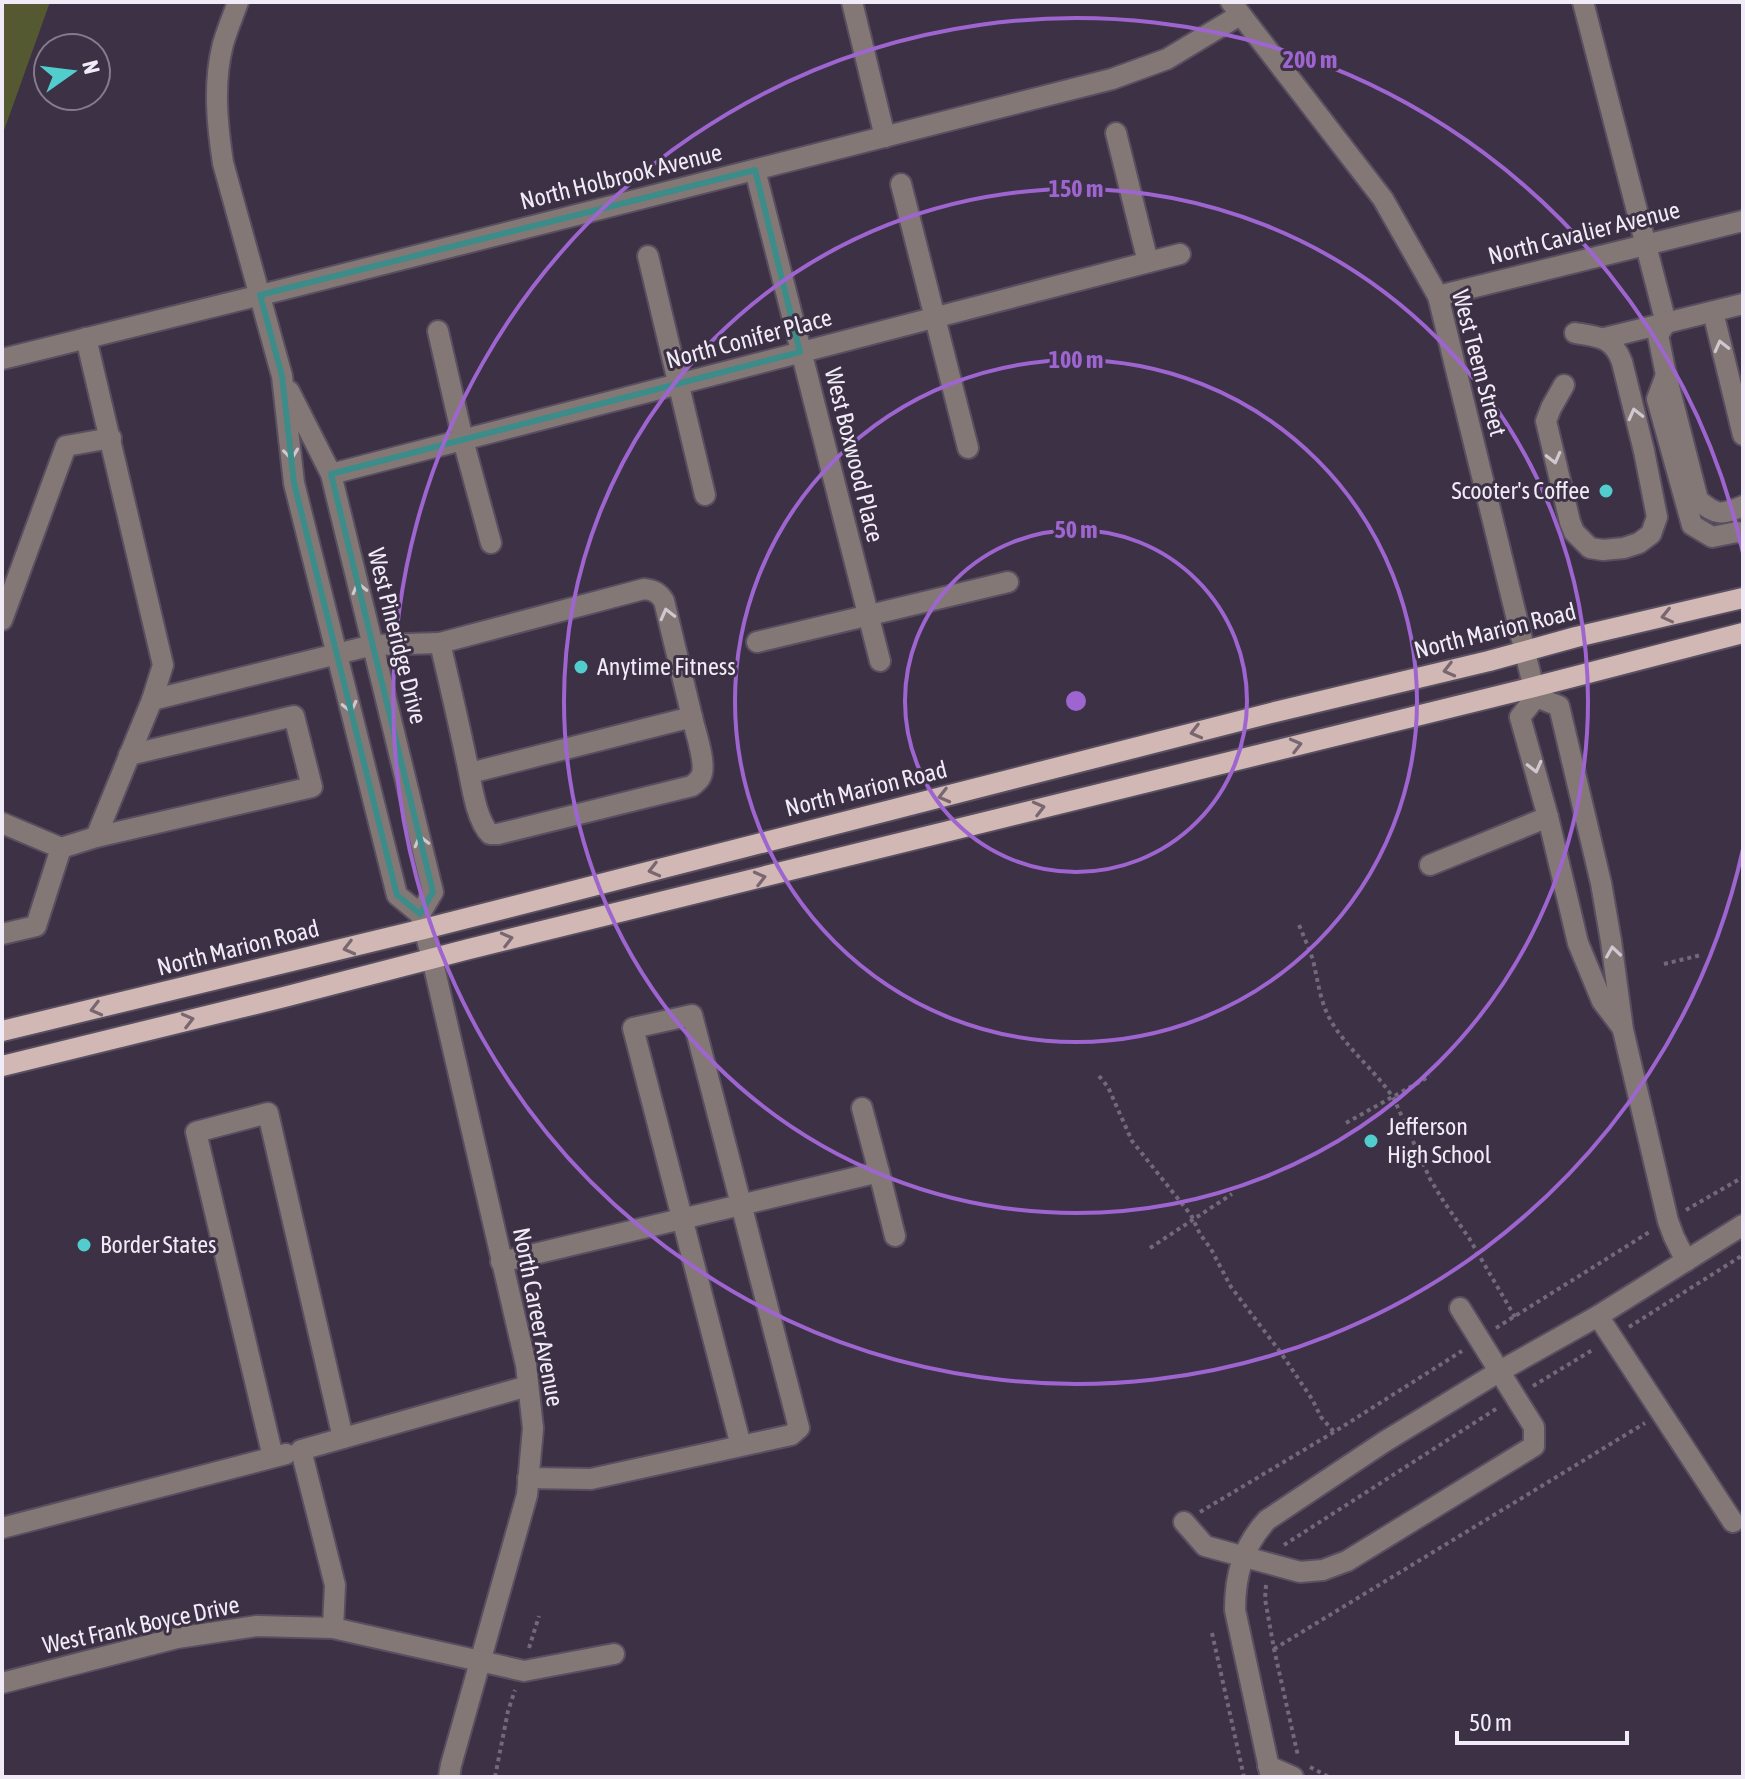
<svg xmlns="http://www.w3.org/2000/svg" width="1745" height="1779" viewBox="0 0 1745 1779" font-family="'Asap Condensed',sans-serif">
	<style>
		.green { fill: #545931 }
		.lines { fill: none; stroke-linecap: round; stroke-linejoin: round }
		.minor-casing { stroke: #594f61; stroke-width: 24 }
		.major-casing { stroke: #594f61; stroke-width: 24 }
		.path { stroke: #72697a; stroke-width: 4; stroke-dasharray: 4 4; stroke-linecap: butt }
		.minor { stroke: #847876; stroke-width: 20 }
		.major { stroke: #d2b8b4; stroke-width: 20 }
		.oneway { stroke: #d0c8d0 }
		.oneway2 { stroke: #786771 }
		.marked { fill: none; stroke: #3c8d89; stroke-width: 6; stroke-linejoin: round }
		.ring { fill: none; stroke: #9e65d0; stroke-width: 4 }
		.poi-dot { fill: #52cdce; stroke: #3c3145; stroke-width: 3 }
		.labels { text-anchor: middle; stroke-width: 6; stroke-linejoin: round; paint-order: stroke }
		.street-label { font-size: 24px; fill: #f1ebf7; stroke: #3c3145 }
		.poi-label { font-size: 24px; fill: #f1ebf7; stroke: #3c3145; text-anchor: start }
		.centre { fill: #9e65d0; stroke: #3c3145; stroke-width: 4 }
		.ring-label { font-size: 24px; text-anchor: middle; font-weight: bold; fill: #9e65d0; stroke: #3c3145; stroke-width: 6; stroke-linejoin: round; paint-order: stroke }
	</style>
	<rect width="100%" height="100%" fill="#3c3145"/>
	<path class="green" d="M2 2H50L2 136Z"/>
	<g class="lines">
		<defs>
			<g id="minor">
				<path d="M238 2C233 16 227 30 223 44 213 83 217 124 223 163L282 376 294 483 397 895 420 914 432 958 526 1365 533 1428 527 1495 451 1765 449 1777"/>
				<path d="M852 2 885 137"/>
				<path d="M1231 2 1383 199 1438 296 1536 697"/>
				<path d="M1583 2 1666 323 1658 335 1666 375 1698 500C1717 516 1721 515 1743 506"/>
				<path d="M1116 133 1148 262"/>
				<path d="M755 170 880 661"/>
				<path d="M901 184 968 448"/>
				<path d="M648 256 705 495"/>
				<path d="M1438 296 1743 221"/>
				<path d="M1713 312 1743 435"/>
				<path d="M438 331 463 440 491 543"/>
				<path d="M86 338 163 665 152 700 373 645 440 643C449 681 458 720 466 758 471 779 475 819 490 834H498L692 786C696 782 699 781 701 776 707 764 695 731 692 717L470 773"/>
				<path d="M1605 338 1743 304"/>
				<path d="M2 359 281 290 1112 79 1167 59 1240 15"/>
				<path d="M1666 375 1657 399 1692 525 1712 537 1737 532 1743 533"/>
				<path d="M1564 385 1551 408 1546 421 1570 522 1574 532 1590 548 1603 550 1624 548 1639 543 1651 534 1657 517 1644 451 1622 362C1613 337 1599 337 1575 333"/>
				<path d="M289 391 331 474 433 892 420 914"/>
				<path d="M331 474 1180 254"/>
				<path d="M2 620 66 446 111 438"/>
				<path d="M757 642 1008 582"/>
				<path d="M440 643 644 589C654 590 659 593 664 601L692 717"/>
				<path d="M1536 697 1559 706 1601 883 1611 941 1623 1030 1668 1221 1674 1237 1686 1261"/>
				<path d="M1536 697 1520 717 1548 817 1578 943 1602 1001 1621 1026"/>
				<path d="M2 823 61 848 36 926 2 934"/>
				<path d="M96 837 152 700"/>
				<path d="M61 848 96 837 312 787 294 716 129 755"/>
				<path d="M1430 865 1548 817"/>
				<path d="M862 1108 879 1172"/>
				<path d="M501 1262 879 1172 895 1236"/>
				<path d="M1598 1316 1733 1522"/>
				<path d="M273 1457 196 1132 268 1113 343 1438"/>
				<path d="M528 1478 591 1479 741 1446 633 1028 692 1015 799 1428 791 1435 741 1446"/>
				<path d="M1184 1522 1205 1546 1300 1572 1323 1570 1347 1561 1534 1446V1427L1460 1308"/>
				<path d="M2 1528 286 1454"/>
				<path d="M333 1628 335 1585 301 1450 528 1386"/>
				<path d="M2 1683 177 1638 257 1626 333 1628 524 1671 614 1654"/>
				<path d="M1268 1766 1293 1777"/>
				<path d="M1271 1777 1235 1610C1235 1575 1243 1546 1267 1520L1384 1442 1500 1371 1598 1316 1743 1225"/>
			</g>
			<g id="major">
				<path d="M2 1031 424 929 1275 712 1489 661 1576 637 1743 598"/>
				<path d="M2 1066 284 997 469 949 1534 687 1743 633"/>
			</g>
		</defs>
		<use href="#minor" class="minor-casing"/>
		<use href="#major" class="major-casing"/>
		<g class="path">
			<path d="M1299 925C1304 937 1309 948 1313 960 1318 981 1320 1002 1331 1021 1348 1050 1376 1071 1394 1099L1430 1179 1444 1202 1469 1238 1515 1317"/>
			<path d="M1664 964 1701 955"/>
			<path d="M1099 1076 1108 1087 1132 1141 1191 1215 1200 1234 1211 1249 1231 1287 1281 1353 1312 1399 1321 1417 1334 1432"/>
			<path d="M1346 1123 1430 1076"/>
			<path d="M1686 1210 1743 1177"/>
			<path d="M1150 1248 1232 1194"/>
			<path d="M1629 1327 1743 1255"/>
			<path d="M1496 1328 1651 1231"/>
			<path d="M1533 1386 1594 1349"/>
			<path d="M1200 1512 1334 1432 1462 1351"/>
			<path d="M1284 1545 1499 1407"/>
			<path d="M1266 1585 1265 1599 1274 1649 1298 1756"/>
			<path d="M1212 1633 1244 1777"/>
			<path d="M529 1648 539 1616"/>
			<path d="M1274 1649 1645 1423"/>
			<path d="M1310 1767 1329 1777"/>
			<path d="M495 1777 508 1711 515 1690"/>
		</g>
		<use href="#minor" class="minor"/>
		<use href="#major" class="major"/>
	</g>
	<defs><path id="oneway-chevron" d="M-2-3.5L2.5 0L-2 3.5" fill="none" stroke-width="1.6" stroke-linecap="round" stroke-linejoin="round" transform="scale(2)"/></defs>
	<g class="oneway">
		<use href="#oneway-chevron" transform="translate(1721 346) rotate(-104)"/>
		<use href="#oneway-chevron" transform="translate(1635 414) rotate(-104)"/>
		<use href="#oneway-chevron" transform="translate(291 454) rotate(83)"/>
		<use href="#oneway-chevron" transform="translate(1554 458) rotate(76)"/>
		<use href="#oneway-chevron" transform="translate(359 588) rotate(-104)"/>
		<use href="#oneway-chevron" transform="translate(667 614) rotate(-104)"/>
		<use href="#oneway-chevron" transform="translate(350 707) rotate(76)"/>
		<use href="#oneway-chevron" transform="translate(1535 767) rotate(76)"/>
		<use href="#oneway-chevron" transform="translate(421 841) rotate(-104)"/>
		<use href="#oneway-chevron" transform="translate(1613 952) rotate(-98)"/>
	</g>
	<g class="oneway2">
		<use href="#oneway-chevron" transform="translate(1667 616) rotate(167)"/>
		<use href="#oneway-chevron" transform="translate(1449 670) rotate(166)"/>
		<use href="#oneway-chevron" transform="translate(1196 732) rotate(166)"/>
		<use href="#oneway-chevron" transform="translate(1296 745) rotate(-14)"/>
		<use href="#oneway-chevron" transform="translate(944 796) rotate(166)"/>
		<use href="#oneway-chevron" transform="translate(1039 808) rotate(-14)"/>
		<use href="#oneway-chevron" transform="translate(654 870) rotate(166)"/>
		<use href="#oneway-chevron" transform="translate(760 878) rotate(-14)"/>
		<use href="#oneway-chevron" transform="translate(507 939) rotate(-14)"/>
		<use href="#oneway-chevron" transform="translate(349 948) rotate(166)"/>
		<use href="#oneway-chevron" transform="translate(96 1009) rotate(166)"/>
		<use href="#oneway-chevron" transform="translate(188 1020) rotate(-14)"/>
	</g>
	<path class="marked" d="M755 170 800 352 331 474 433 892 420 914 397 895 294 483 282 376 260 295Z"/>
	<g class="ring">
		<circle cx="1076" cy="701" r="171"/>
		<circle cx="1076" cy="701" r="341"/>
		<circle cx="1076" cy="701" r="512"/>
		<path d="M1743 849A683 683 0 1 1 1743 553"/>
	</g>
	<g class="poi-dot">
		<circle cx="1606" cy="491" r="8"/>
		<circle cx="581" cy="667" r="8"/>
		<circle cx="1371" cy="1141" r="8"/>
		<circle cx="84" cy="1245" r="8"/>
	</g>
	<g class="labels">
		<g class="street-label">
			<text transform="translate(621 177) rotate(-14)" y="8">North Holbrook Avenue</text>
			<text transform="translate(1584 233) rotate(-14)" y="8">North Cavalier Avenue</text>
			<text transform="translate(749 339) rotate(-15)" y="8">North Conifer Place</text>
			<text transform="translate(1479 363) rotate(75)" y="8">West Teem Street</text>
			<text transform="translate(854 455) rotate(76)" y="8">West Boxwood Place</text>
			<text transform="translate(1495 631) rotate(-14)" y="8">North Marion Road</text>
			<text transform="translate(397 636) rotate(76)" y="8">West Pineridge Drive</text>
			<text transform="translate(866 789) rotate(-14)" y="8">North Marion Road</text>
			<text transform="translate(238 948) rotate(-14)" y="8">North Marion Road</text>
			<text transform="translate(538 1317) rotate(79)" y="8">North Career Avenue</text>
			<text transform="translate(141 1625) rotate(-12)" y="8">West Frank Boyce Drive</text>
		</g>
		<g class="poi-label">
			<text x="1590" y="499" text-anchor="end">Scooter's Coffee</text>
			<text x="597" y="675">Anytime Fitness</text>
			<text x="1387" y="1135">Jefferson<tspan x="1387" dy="28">High School</tspan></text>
			<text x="100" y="1253">Border States</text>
		</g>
	</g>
	<circle cx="1076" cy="701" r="12" class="centre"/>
	<g class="ring-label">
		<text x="1310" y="68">200 m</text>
		<text x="1076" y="197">150 m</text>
		<text x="1076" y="368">100 m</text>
		<text x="1076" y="538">50 m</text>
	</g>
	<rect width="1745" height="1779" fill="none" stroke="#f1ebf7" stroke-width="8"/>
	<g transform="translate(72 72) rotate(76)"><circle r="38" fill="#3c3145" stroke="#847b8c" stroke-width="2"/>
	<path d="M0-6L14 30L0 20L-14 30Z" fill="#52cdce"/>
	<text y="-12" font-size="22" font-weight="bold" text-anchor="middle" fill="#f1ebf7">N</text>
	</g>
	<path d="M1457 1731v12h170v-12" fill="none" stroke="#f1ebf7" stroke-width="4"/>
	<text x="1469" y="1731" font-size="24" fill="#f1ebf7" stroke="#3c3145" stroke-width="6" paint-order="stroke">50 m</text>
</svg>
